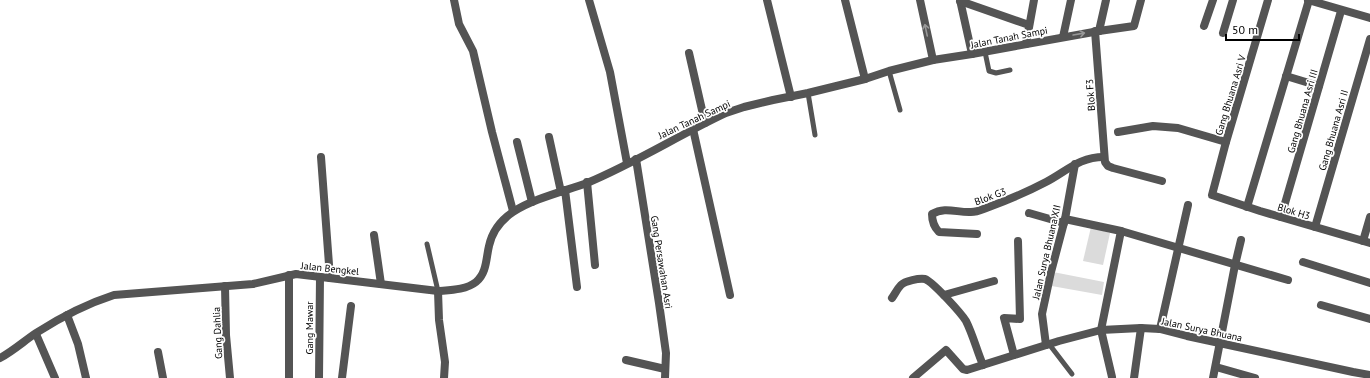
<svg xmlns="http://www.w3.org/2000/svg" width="1370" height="378" viewBox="0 0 1370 378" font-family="'PT Sans',sans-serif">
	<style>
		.green { fill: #dbdbdb }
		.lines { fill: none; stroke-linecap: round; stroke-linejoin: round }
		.service { stroke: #545454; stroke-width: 5 }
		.minor { stroke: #545454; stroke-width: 8 }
		.oneway { stroke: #989898 }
		.labels { text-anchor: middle; stroke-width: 3.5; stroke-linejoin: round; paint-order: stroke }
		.street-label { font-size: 10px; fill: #000; stroke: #fff }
	</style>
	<rect width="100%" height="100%" fill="#fff"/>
	<g class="green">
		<path d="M1091 227 1110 233 1103 265 1083 261Z"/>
		<path d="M1048 271 1104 282 1102 295 1046 285Z"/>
	</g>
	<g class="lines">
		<g class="service">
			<path d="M985 52 989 71 996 73 1010 70"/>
			<path d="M889 71 900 110"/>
			<path d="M808 93 815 135"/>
			<path d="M427 244 438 291"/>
			<path d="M1049 344 1072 374"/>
		</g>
		<g class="minor">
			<path d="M454 0 459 24 473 51 492 132 513 211"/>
			<path d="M589 0 610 72 627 163"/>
			<path d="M767 0 791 97"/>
			<path d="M845 0 865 79"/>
			<path d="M920 0 933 60"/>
			<path d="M960 0 972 54"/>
			<path d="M1268 0 1226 142 1212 195 1260 211 1370 243"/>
			<path d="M1308 0 1370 18"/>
			<path d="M960 1 1029 25"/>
			<path d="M1204 26 1213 0"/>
			<path d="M1095 31 1105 162 1108 166 1113 168 1162 181"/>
			<path d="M1099 31 1106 0"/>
			<path d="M1223 33 1233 0"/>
			<path d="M1063 37 1071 0"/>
			<path d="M1026 44 1034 0"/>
			<path d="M689 53 705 123"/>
			<path d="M1286 76 1319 86"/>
			<path d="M693 129 730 295"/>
			<path d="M1118 132 1153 126 1178 128 1226 142"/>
			<path d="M549 137 561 192"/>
			<path d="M517 142 532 202"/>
			<path d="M321 157 330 278"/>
			<path d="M636 159 659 303 666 353 665 378"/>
			<path d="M587 182 595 265"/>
			<path d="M565 190 577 287"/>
			<path d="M1247 207 1309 0"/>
			<path d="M1029 213 1064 223"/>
			<path d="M1281 217 1341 11"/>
			<path d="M1065 219 1121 231 1288 280"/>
			<path d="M1315 227 1370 39"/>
			<path d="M977 234 939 232C934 227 932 221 932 214 945 206 958 213 971 212 978 212 983 209 989 207 1008 200 1027 192 1046 182 1067 171 1079 157 1104 157"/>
			<path d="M374 235 381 284"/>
			<path d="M1363 241 1370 217"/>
			<path d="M1303 262 1370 283"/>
			<path d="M225 286 226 335 230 378"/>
			<path d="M438 291 439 320 445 362 444 378"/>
			<path d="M944 295 994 281"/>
			<path d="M892 298C895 294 897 289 901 285 905 281 919 278 925 279 933 282 961 313 966 321 973 335 977 351 983 365"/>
			<path d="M1321 305 1370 319"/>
			<path d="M67 315 78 344 86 378"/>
			<path d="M1160 329 1188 205"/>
			<path d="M36 334 55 378"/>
			<path d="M1046 345 1042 314 1051 272 1065 219 1075 164"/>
			<path d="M158 352 163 378"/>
			<path d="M1014 355 1004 318 1020 319 1018 241"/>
			<path d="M0 358C13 351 24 341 36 333 61 317 86 304 114 295L253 284 296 274 438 291C450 290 466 290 476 282 487 273 486 258 489 246 492 232 501 220 513 212 532 199 565 191 587 183 635 163 679 135 726 113L744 107 773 100 808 93 865 79 889 71 933 60 972 54 1099 31 1134 26 1141 0"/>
			<path d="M626 360 665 369"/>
			<path d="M1216 367 1255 378"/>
			<path d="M1112 377 1101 330 1121 231"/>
			<path d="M289 378V275"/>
			<path d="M319 378 320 277"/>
			<path d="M342 378 351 306"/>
			<path d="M913 378 946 350 963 369 967 370 1059 341 1101 330 1141 328 1160 329 1187 336 1353 372 1370 375"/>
			<path d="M1134 378 1141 328"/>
			<path d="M1213 378 1235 265 1241 240"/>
		</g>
	</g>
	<defs><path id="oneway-shaft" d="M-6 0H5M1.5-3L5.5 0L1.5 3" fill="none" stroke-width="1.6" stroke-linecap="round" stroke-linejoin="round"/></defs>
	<g class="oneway">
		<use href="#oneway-shaft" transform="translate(926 30) rotate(-102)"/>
		<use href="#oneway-shaft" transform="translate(1079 34) rotate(-10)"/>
	</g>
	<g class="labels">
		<g class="street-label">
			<text transform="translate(1009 37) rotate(-11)" y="4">Jalan Tanah Sampi</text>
			<text transform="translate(1090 95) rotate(-94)" y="4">Blok F3</text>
			<text transform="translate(1230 95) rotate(-73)" y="4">Gang Bhuana Asri V</text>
			<text transform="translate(1302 111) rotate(-74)" y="4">Gang Bhuana Asri III</text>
			<text transform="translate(694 119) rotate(-25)" y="4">Jalan Tanah Sampi</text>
			<text transform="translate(1333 130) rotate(-74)" y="4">Gang Bhuana Asri II</text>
			<text transform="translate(990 196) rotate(-20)" y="4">Blok G3</text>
			<text transform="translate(1294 211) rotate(17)" y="4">Blok H3</text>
			<text transform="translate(1046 252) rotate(-77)" y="4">Jalan Surya Bhuana XII</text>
			<text transform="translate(662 262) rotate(81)" y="4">Gang Persawahan Asri</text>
			<text transform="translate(330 268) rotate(6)" y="4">Jalan Bengkel</text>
			<text transform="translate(309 328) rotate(-90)" y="4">Gang Mawar</text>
			<text transform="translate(1202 329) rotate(12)" y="4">Jalan Surya Bhuana</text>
			<text transform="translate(217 333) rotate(-93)" y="4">Gang Dahlia</text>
		</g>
	</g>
	<path d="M1226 34v6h73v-6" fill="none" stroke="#000000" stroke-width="2"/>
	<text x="1232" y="34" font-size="12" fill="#000000" stroke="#ffffff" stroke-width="3" paint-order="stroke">50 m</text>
</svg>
